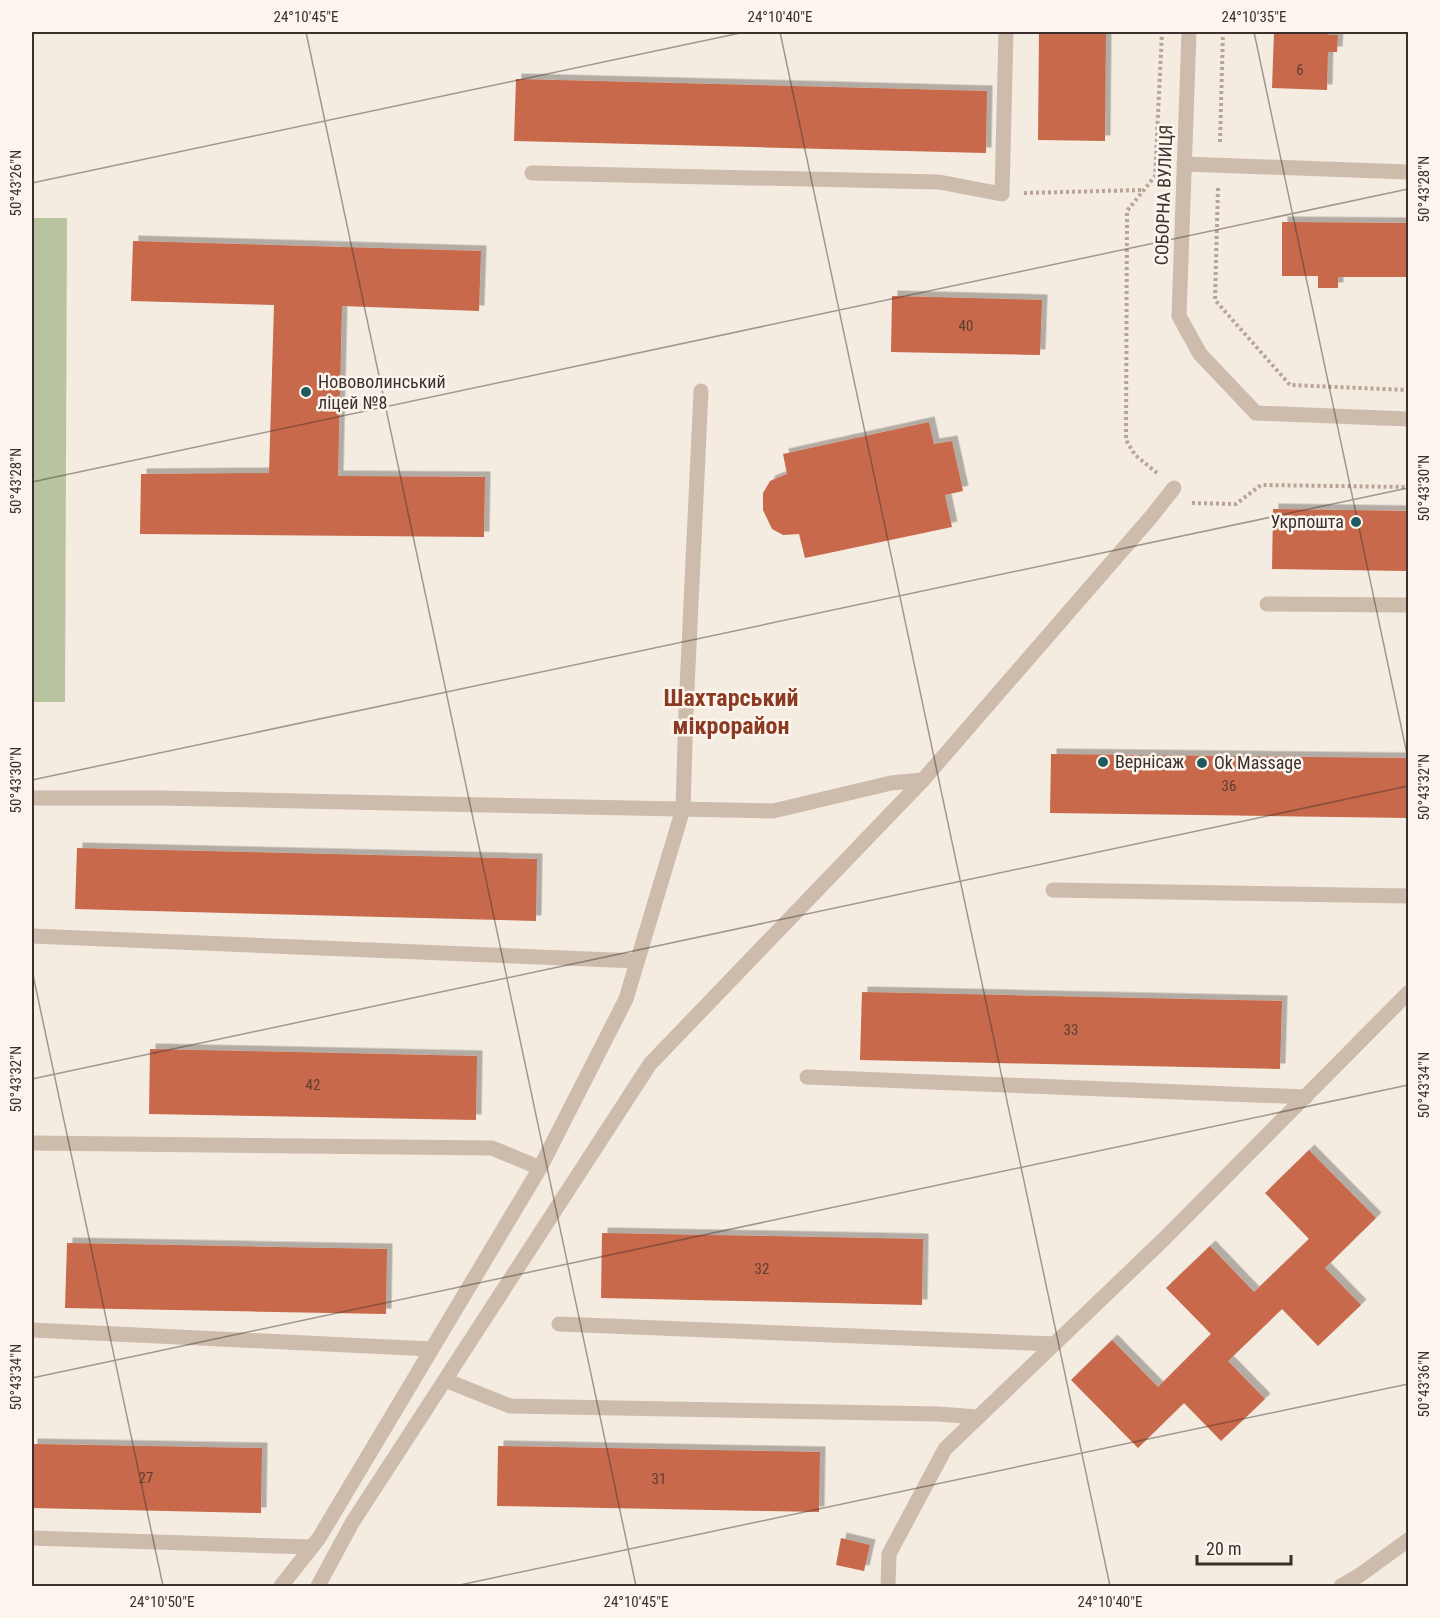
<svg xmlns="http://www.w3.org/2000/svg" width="1440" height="1618" viewBox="0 0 1440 1618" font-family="'Roboto Condensed',sans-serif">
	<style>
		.green { fill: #b8c4a0 }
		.building { fill: #c8694b; filter: url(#shadow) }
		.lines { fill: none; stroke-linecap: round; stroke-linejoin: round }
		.path { stroke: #b9a596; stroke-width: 4; stroke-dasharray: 3 3; stroke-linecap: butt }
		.minor { stroke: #cdbbac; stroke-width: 15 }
		.ticks { fill: none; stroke: #3b302b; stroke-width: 1.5; stroke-opacity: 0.45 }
		.poi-dot { fill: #1f5a5e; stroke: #fbf5ee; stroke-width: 2 }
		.labels { text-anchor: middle; stroke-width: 5; stroke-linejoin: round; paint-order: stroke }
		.number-label { font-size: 15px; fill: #5e3e33 }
		.street-label { font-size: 18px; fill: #3b302b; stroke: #fbf5ee }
		.poi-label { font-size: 18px; fill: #3b302b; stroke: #fbf5ee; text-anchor: start }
		.district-label { font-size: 24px; font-weight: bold; fill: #8c3b22; stroke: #fbf5ee }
		.neatline { fill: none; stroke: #3b302b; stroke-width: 2 }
		.ticks-label { font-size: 15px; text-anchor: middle; fill: #3b302b }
	</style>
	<defs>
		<filter id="shadow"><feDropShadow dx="5.5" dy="-5.5" stdDeviation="0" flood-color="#0004"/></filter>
	</defs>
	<rect width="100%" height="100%" fill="#f4ebe1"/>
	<path class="green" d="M32 218H67L65 702H32Z"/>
	<g class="building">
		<path d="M1039 32H1106L1105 141 1038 140Z"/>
		<path d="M1274 32H1328V35H1338L1337 52H1328L1327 90 1272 88Z"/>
		<path d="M516 79 987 91 986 153 514 141Z"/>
		<path d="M1282 222 1408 223V277H1338V288H1318V276H1282Z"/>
		<path d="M133 241 481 251 479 311 342 306 338 476 485 477 484 537 140 534 141 474 269 473 274 305 131 301Z"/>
		<path d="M892 296 1042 300 1040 355 891 352Z"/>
		<path d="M929 422 934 444 952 441 963 491 945 495 952 527 805 558 799 534 783 535 772 529 763 510V493L770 481 787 474 783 454Z"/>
		<path d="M1273 509 1408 511V571L1272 569Z"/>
		<path d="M1051 754 1408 758V818L1050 813Z"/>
		<path d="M77 848 537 859 536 921 75 909Z"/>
		<path d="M862 992 1282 1001 1280 1069 860 1060Z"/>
		<path d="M150 1049 477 1056 476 1120 149 1114Z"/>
		<path d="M1309 1150 1376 1218 1325 1268 1361 1305 1318 1346 1282 1309 1228 1361 1265 1399 1221 1441 1184 1403 1138 1448 1071 1380 1112 1340 1158 1387 1211 1334 1166 1288 1210 1246 1254 1292 1309 1239 1265 1193Z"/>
		<path d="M602 1233 923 1239 922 1305 601 1298Z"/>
		<path d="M67 1243 387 1249 386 1314 65 1308Z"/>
		<path d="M32 1444 262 1448 261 1513 32 1508Z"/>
		<path d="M498 1446 820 1452 819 1512 497 1506Z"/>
		<path d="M841 1538 870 1545 864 1571 836 1565Z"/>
	</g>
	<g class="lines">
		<g class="path">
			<path d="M1220 142 1223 32"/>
			<path d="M1218 188 1215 300 1290 385 1408 390"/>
			<path d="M1024 193 1142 190"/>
			<path d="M1157 473 1135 455 1126 440 1127 211 1155 176 1162 32"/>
			<path d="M1192 503 1236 504 1261 485 1408 487"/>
		</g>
		<g class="minor">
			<path d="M1189 32 1179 316 1200 354 1256 413 1408 419"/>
			<path d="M1184 164 1408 172"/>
			<path d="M532 173 939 182 1002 194 1006 32"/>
			<path d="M1267 604 1408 605"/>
			<path d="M32 798H158L773 811 891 783 923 780"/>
			<path d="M1053 890 1408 896"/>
			<path d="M32 936 637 961"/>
			<path d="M807 1077 1306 1097"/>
			<path d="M32 1143 492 1148 540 1168"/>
			<path d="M559 1324 1055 1344"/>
			<path d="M32 1330 431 1349"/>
			<path d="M445 1380 510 1406 938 1414 978 1417"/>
			<path d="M32 1538 312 1547"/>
			<path d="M281 1586 319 1538 540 1168 626 999 683 809 686 710 701 391"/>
			<path d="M318 1586 352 1523 650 1064 923 780 1151 517 1174 488"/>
			<path d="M888 1586 889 1554 945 1449 1165 1238 1408 993"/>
			<path d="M1341 1586 1360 1575 1408 1540"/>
		</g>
	</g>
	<path class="ticks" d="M306 32 636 1586M780 32 1110 1586M1254 32 1408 759M32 183 745 32M32 482 1408 189M32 780 1408 488M32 970 163 1586M32 1079 1408 786M32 1378 1408 1085M455 1586 1408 1384"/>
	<g class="poi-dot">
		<circle cx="306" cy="392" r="6"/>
		<circle cx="1356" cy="522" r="6"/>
		<circle cx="1103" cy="762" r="6"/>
		<circle cx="1202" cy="763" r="6"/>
	</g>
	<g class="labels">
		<g class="number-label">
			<text x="1300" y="75">6</text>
			<text x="966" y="331">40</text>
			<text x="1229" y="791">36</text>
			<text x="1071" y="1035">33</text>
			<text x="313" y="1090">42</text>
			<text x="762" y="1274">32</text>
			<text x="146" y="1483">27</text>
			<text x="659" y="1484">31</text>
		</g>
		<g class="street-label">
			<text transform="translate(1164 195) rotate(-88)" y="6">СОБОРНА ВУЛИЦЯ</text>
		</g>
		<g class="poi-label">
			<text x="318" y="388">Нововолинський<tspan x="318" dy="21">ліцей №8</tspan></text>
			<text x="1344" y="528" text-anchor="end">Укрпошта</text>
			<text x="1115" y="768">Вернісаж</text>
			<text x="1214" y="769">Ok Massage</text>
		</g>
		<g class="district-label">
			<text x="731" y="706">Шахтарський<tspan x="731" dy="28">мікрорайон</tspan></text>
		</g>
	</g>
	<rect width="1440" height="1618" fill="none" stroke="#fbf5ee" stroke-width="66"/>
	<path d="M1197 1555v9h94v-9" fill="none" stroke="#3b302b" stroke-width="3"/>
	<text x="1206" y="1555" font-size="18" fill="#3b302b" stroke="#fbf5ee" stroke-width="4.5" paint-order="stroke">20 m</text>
	<rect x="33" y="33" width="1374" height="1552" class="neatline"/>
	<g class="ticks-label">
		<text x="306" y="22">24°10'45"E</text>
		<text x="780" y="22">24°10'40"E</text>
		<text x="1254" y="22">24°10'35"E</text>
		<text transform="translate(16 183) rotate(-90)" y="5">50°43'26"N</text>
		<text transform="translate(1424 189) rotate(-90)" y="5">50°43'28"N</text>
		<text transform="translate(16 481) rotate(-90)" y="5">50°43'28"N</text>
		<text transform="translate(1424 488) rotate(-90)" y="5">50°43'30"N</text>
		<text transform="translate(16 780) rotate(-90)" y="5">50°43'30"N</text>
		<text transform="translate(1424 787) rotate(-90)" y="5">50°43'32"N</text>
		<text transform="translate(16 1079) rotate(-90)" y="5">50°43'32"N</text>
		<text transform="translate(1424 1085) rotate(-90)" y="5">50°43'34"N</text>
		<text transform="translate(16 1377) rotate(-90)" y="5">50°43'34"N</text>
		<text transform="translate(1424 1384) rotate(-90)" y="5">50°43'36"N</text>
		<text x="162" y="1607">24°10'50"E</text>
		<text x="636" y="1607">24°10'45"E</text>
		<text x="1110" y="1607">24°10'40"E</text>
	</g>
</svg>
